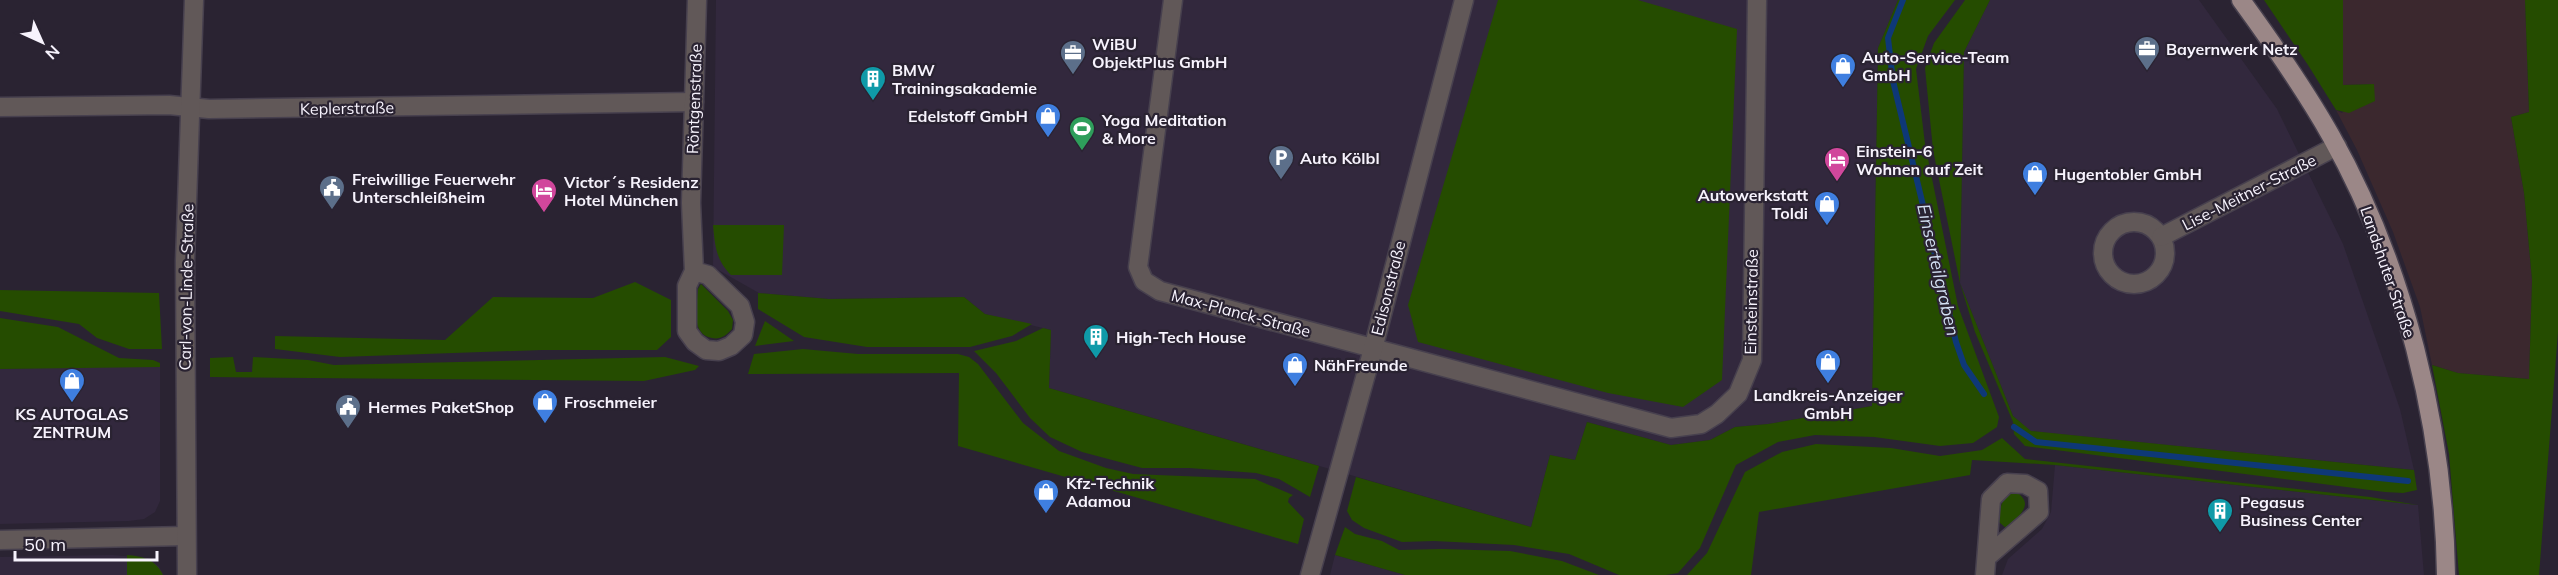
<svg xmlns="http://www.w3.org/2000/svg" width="2558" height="575" viewBox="0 0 2558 575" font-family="Mulish,sans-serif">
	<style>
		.built { fill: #32283d }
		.industrial { fill: #3b282e }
		.green { fill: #254c00 }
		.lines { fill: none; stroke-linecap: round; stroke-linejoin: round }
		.stream { stroke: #0e3878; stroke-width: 6 }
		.minor-casing { stroke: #47404e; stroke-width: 21 }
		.major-casing { stroke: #47404e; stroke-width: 21 }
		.minor { stroke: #615858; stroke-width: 18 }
		.major { stroke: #9b8787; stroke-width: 18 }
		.labels { text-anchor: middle; stroke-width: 4.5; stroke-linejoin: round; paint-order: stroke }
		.poi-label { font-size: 16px; font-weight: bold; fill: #f7f3fd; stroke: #2a2332; text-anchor: start }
		.street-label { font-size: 16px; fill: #f7f3fd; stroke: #2a2332 }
		.water-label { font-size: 18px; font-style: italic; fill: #d2dff2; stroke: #2a2332 }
	</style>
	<rect width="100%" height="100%" fill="#2a2332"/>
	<g class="built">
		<path d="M716 0H1898L1878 48 1872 406 1768 424 1735 427 1710 440 1671 445 1587 422 1575 460 1550 455 1531 527 1049 388 1051 330 985 314 964 297 829 299 759 293 713 267Z"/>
		<path d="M1990 0H2199L2277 109 2343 244 2400 409 2414 470 2030 431 2013 416 1960 283 1964 52Z"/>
		<path d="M103 366 160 367V501L155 512 144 519 129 521 0 524V369Z"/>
		<path d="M2055 465 2418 505 2424 575H2002L2008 559 2042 529 2051 512Z"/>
		<path d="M112 555 148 558 159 567 163 575H0V557Z"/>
		<path d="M1335 555 1405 575H1330Z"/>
	</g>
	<path class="industrial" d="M2343 0H2525L2529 112 2511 117 2524 193 2532 280 2529 379 2458 373 2432 365 2420 307 2393 232 2357 150 2336 110 2342 113 2374 84 2343 85Z"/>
	<g class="green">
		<path d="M1498 0H1638L1737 29 1722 380 1683 407 1608 393 1418 342 1408 305Z"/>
		<path d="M1898 0H1955L1928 36 1916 69 1925 144 1958 306 1999 417 1997 427 1973 443 1940 446 1874 437 1815 435 1778 442 1736 465 1700 548 1678 573 1666 575H1619L1569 554 1514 545 1434 541 1402 542 1364 528 1352 520 1347 511 1356 477 1531 527 1550 455 1575 460 1587 422 1671 445 1710 440 1735 427 1768 424 1872 406 1878 48Z"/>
		<path d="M1965 0H1990L1964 52 1960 283 2013 416 2031 431 2414 470 2417 490 2403 493 2385 492 2025 446 2014 434 2013 422 1975 332 1960 283 1933 150 1925 68 1934 43Z"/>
		<path d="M2264 0H2343V85L2374 84 2375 101 2349 113 2336 110 2308 65Z"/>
		<path d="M2525 0H2558V332L2539 575H2459L2449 454 2432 365 2458 373 2529 379 2532 280 2524 193 2511 117 2529 112Z"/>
		<path d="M713 225H784L782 275H731C716 260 715 246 713 225Z"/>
		<path d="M635 282 671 300V337L657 350H542L340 357 275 349V336L445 340 493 297 593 298Z"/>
		<path d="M701 284 728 311 733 320 732 329C727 335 720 340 712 338 690 334 697 306 698 289Z"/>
		<path d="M0 290 159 293 162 349H129L97 338 79 324 0 311Z"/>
		<path d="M758 293 829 299 964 297 985 314 1032 324 1012 336 970 347H867L804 337 758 309Z"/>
		<path d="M0 318 58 327 119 358 153 360 160 363V367L0 369Z"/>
		<path d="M765 321 794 341 755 346Z"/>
		<path d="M1043 328 1051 330 1049 388 1319 466 1310 497 1279 479 1256 473 1189 468H1142L1082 452 1050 437 1030 418 996 373 974 351 1016 341Z"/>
		<path d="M803 349 858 354H958L969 357 978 364 1023 423 1059 451 1106 468 1133 474 1255 479 1293 495 1289 498 1288 502 1304 519 1298 544 958 446 959 373 748 374 754 354Z"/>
		<path d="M233 357 236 372H252L253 357 308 360 334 365 665 357 699 366 695 370 644 381 210 377V358Z"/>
		<path d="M2002 438 2025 459 2370 497 2418 505 2055 465 1972 460 1970 475 1759 512 1751 575H1687L1707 553 1745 472 1782 452 1816 444 1891 448 1940 456 1982 450Z"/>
		<path d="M2016 492C2036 504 2018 517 2006 528L1999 522C2000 509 2000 496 2016 492Z"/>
		<path d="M1345 527 1355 534 1382 541 1399 550 1442 549 1510 551 1562 561 1599 575H1405L1335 555Z"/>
		<path d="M127 555C143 556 156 560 163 575H127Z"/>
	</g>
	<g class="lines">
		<g class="stream">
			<path d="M1903 0 1888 38 1893 81 1956 342 1964 365 1984 394"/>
			<path d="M2014 427 2036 442 2408 481"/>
		</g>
		<defs>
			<g id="minor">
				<path d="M1173 0 1138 267 1144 281 1160 291 1671 428 1701 424 1717 414 1738 394 1752 360 1757 0"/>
				<path d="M0 107 169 105 209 109 694 102"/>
				<circle cx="2134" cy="253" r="31"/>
				<path d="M2161 237 2337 146"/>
				<path d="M694 271 708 275 740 306 745 322 743 335 731 346 719 351 706 350 695 342 687 331V286L694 271 691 203 697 0"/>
				<path d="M0 540 186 536"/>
				<path d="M187 575 185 261 194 0"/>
				<path d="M1310 575 1373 349 1464 0"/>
				<path d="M1985 575 1991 499 2007 483 2025 484 2038 491 2039 512 1987 557"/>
			</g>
			<path id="major" d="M2241 0C2273 44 2304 88 2331 136 2404 266 2444 426 2446 575"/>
		</defs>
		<use href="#minor" class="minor-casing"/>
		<use href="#major" class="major-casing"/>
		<use href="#minor" class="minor"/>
		<use href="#major" class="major"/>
	</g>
	<defs>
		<symbol id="office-pin" viewBox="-11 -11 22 30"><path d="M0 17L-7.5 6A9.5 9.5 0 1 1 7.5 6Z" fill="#5c6f8a" stroke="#2a2332"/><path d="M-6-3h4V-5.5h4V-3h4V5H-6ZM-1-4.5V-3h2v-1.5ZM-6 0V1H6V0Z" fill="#fff"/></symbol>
		<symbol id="shop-pin" viewBox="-11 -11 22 30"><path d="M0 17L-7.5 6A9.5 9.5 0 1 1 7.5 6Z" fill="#3f7fe0" stroke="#2a2332"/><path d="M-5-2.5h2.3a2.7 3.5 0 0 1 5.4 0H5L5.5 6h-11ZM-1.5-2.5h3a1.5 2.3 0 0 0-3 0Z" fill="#fff"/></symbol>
		<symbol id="building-pin" viewBox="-11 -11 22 30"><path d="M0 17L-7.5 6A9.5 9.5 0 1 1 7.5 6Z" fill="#0f9aa8" stroke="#2a2332"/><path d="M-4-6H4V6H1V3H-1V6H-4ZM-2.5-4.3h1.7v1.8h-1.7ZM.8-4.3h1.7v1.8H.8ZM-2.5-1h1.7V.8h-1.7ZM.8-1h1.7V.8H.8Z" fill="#fff"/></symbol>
		<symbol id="stadium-pin" viewBox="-11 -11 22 30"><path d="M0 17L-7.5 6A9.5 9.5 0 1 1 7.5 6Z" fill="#2e9e5b" stroke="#2a2332"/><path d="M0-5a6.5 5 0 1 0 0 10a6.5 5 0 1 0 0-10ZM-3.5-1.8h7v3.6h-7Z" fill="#fff"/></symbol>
		<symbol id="parking-pin" viewBox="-11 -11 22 30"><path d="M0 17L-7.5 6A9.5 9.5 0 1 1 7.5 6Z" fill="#5c6f8a" stroke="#2a2332"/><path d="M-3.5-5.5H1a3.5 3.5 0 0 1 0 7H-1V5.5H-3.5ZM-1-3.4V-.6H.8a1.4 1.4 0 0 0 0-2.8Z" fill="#fff"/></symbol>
		<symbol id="hotel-pin" viewBox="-11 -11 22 30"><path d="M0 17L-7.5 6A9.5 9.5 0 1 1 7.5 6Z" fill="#d1479c" stroke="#2a2332"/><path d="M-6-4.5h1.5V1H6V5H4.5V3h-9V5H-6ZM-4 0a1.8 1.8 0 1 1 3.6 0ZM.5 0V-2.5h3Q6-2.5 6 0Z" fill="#fff"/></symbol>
		<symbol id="civic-pin" viewBox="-11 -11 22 30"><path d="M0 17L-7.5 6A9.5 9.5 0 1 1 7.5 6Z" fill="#5c6f8a" stroke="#2a2332"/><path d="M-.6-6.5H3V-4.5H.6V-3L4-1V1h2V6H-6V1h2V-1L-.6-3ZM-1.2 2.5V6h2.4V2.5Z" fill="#fff"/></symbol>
	</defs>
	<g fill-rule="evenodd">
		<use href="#office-pin" x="2132" y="34" width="30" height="40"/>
		<use href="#office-pin" x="1058" y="38" width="30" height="40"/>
		<use href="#shop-pin" x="1828" y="51" width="30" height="40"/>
		<use href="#building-pin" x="858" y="64" width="30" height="40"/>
		<use href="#shop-pin" x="1033" y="101" width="30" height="40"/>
		<use href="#stadium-pin" x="1067" y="114" width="30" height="40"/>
		<use href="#parking-pin" x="1266" y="143" width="30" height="40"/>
		<use href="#hotel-pin" x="1822" y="145" width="30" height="40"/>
		<use href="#shop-pin" x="2020" y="159" width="30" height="40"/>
		<use href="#civic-pin" x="317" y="173" width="30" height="40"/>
		<use href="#hotel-pin" x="529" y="176" width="30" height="40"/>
		<use href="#shop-pin" x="1812" y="189" width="30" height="40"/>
		<use href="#building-pin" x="1081" y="322" width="30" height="40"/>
		<use href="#shop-pin" x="1813" y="347" width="30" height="40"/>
		<use href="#shop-pin" x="1280" y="350" width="30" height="40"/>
		<use href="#shop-pin" x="57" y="366" width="30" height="40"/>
		<use href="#shop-pin" x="530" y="387" width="30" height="40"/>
		<use href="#civic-pin" x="333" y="392" width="30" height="40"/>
		<use href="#shop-pin" x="1031" y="477" width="30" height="40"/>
		<use href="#building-pin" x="2205" y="496" width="30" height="40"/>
	</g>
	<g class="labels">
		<g class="poi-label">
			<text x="1092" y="50">WiBU<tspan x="1092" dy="18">ObjektPlus GmbH</tspan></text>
			<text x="2166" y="55">Bayernwerk Netz</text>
			<text x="1862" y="63">Auto-Service-Team<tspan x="1862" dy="18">GmbH</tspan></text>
			<text x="892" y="76">BMW<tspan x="892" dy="18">Trainingsakademie</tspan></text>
			<text x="1028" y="122" text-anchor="end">Edelstoff GmbH</text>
			<text x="1102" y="126">Yoga Meditation<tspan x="1102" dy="18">&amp; More</tspan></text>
			<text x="1856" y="157">Einstein-6<tspan x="1856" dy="18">Wohnen auf Zeit</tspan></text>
			<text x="1300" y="164">Auto Kölbl</text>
			<text x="2054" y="180">Hugentobler GmbH</text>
			<text x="352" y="185">Freiwillige Feuerwehr<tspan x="352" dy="18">Unterschleißheim</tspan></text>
			<text x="564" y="188">Victor´s Residenz<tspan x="564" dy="18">Hotel München</tspan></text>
			<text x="1808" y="201" text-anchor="end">Autowerkstatt<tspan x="1808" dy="18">Toldi</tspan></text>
			<text x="1116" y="343">High-Tech House</text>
			<text x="1314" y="371">NähFreunde</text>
			<text x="1828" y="401" text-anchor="middle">Landkreis-Anzeiger<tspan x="1828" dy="18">GmbH</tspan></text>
			<text x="564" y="408">Froschmeier</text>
			<text x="368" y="413">Hermes PaketShop</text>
			<text x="72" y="420" text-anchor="middle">KS AUTOGLAS<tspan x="72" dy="18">ZENTRUM</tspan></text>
			<text x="1066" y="489">Kfz-Technik<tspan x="1066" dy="18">Adamou</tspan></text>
			<text x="2240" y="508">Pegasus<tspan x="2240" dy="18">Business Center</tspan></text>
		</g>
		<g class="street-label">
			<text transform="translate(694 99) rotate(-88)" y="6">Röntgenstraße</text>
			<text transform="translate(347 108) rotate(-1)" y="6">Keplerstraße</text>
			<text transform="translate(2249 192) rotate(-27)" y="6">Lise-Meitner-Straße</text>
			<text transform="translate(2388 272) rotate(71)" y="6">Landshuter Straße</text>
			<text transform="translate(186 287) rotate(-89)" y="6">Carl-von-Linde-Straße</text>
			<text transform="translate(1388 288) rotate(-76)" y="6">Edisonstraße</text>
			<text transform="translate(1751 302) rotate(-89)" y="6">Einsteinstraße</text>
			<text transform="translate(1241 313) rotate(15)" y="6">Max-Planck-Straße</text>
		</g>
		<g class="water-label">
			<text transform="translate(1938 270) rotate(77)" y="6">Einserteilgraben</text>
		</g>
	</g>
	<g transform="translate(42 42) rotate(135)" stroke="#2a2332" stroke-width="4.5" paint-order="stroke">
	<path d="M0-4.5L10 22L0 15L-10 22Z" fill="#f7f3fd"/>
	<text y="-9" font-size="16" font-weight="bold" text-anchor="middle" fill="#f7f3fd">N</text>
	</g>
	<path d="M15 551v9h142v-9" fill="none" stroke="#f7f3fd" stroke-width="3"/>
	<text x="24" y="551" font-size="18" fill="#f7f3fd" stroke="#2a2332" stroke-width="4.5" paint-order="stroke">50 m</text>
</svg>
